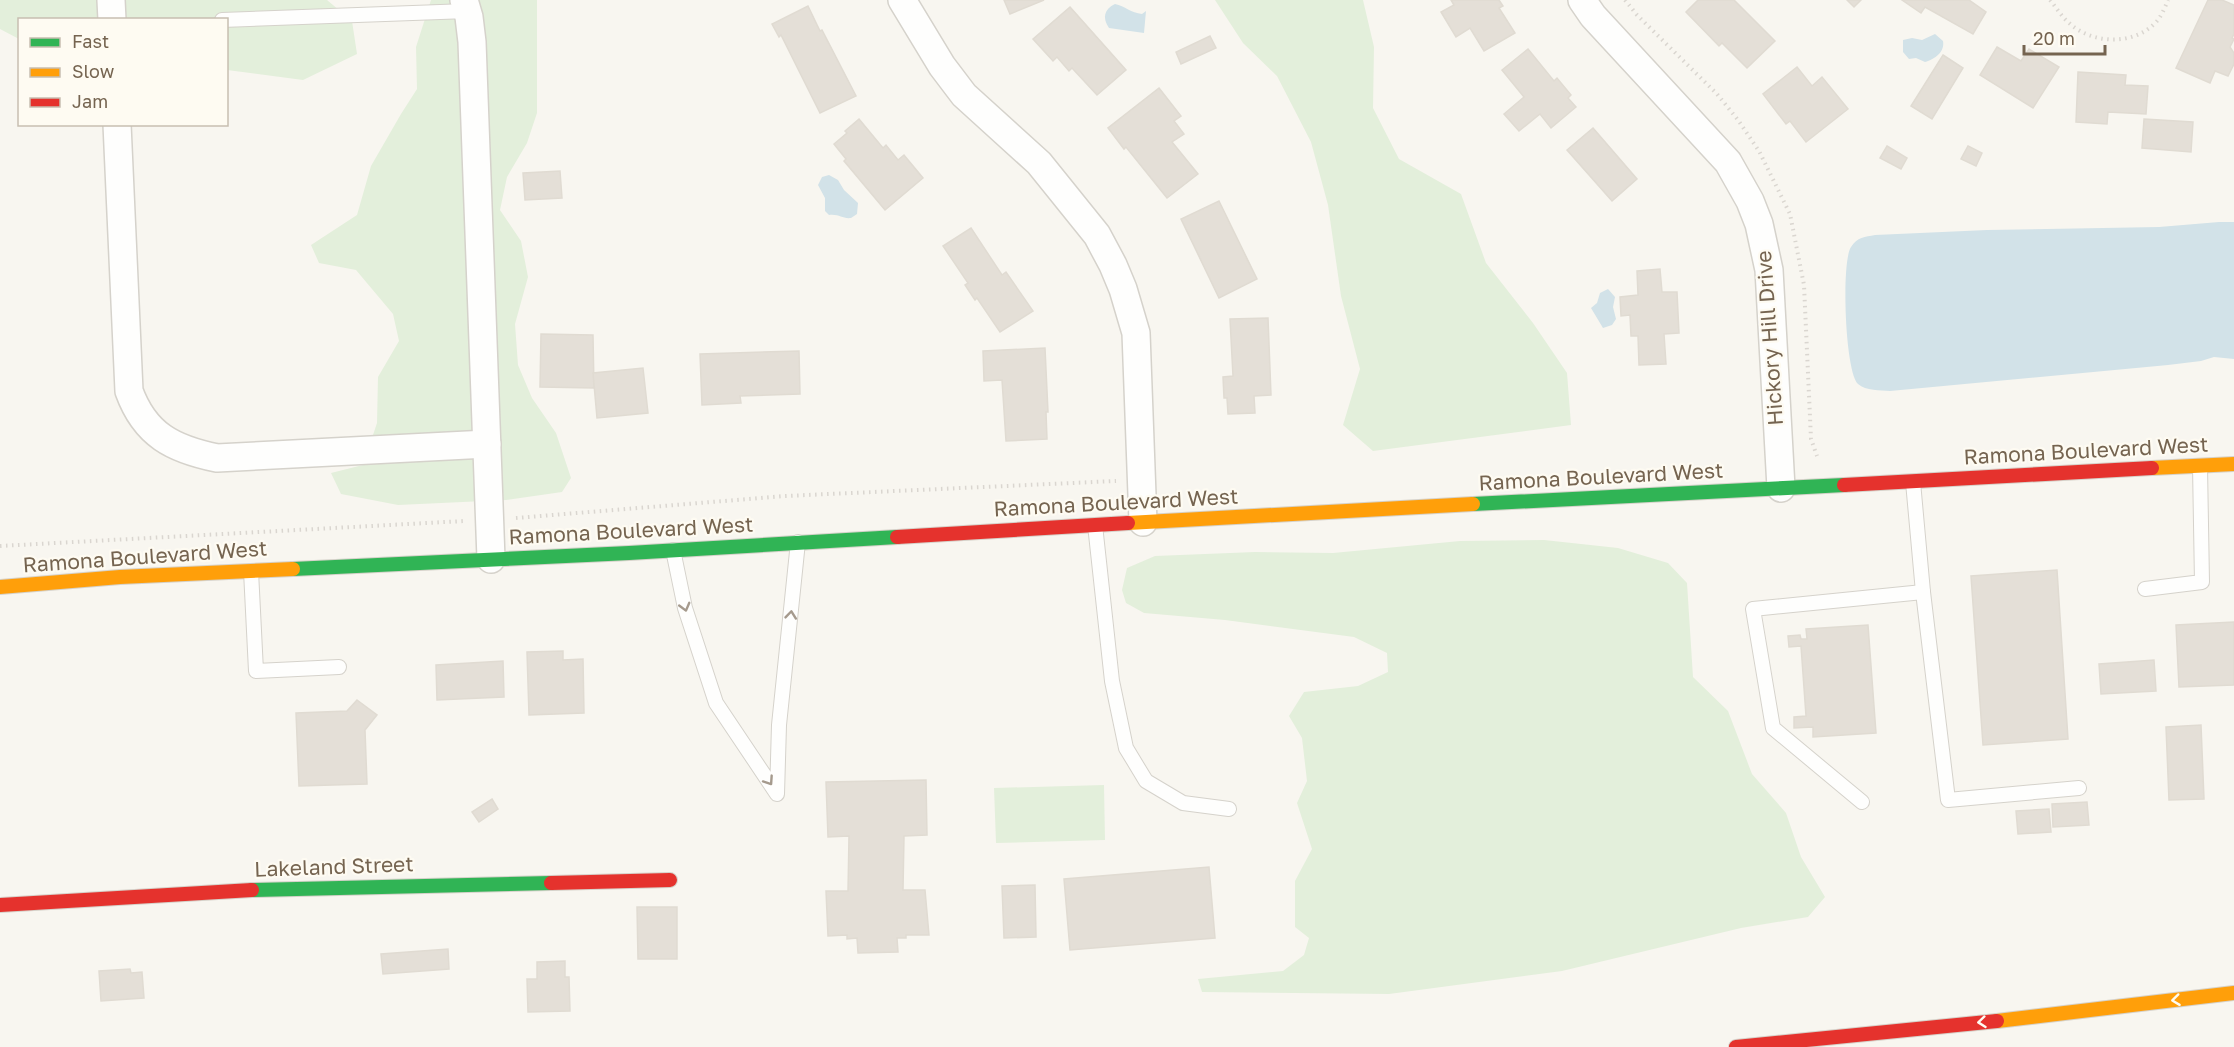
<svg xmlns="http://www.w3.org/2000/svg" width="2234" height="1047" viewBox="0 0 2234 1047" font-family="'Golos Text',sans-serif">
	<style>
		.green { fill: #e3efdb }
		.water { fill: #d2e2e8 }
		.building { fill: #e4dfd7; stroke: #e0dbd2; stroke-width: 1.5 }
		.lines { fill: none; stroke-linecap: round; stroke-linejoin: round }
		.lane-casing { stroke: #d5d2cb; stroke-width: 16 }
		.street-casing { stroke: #d5d2cb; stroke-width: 30 }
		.fast-casing { stroke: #d6d2ca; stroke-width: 16 }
		.slow-casing { stroke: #d6d2ca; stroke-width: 16 }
		.jam-casing { stroke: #d6d2ca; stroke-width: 16 }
		.path { stroke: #dad6d0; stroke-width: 4; stroke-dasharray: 1.5 4.5; stroke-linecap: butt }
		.lane { stroke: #fefefd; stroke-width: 14 }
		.street { stroke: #fefefd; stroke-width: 27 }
		.fast { stroke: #30b455; stroke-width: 14 }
		.slow { stroke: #ff9f0a; stroke-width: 14 }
		.jam { stroke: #e5322d; stroke-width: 14 }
		.oneway { stroke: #a59a8d }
		.oneway2 { stroke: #fefbf2 }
		.labels { text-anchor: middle; stroke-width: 4.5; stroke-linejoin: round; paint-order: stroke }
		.street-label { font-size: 21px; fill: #756450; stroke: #fefbf2 }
	</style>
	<rect width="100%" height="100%" fill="#f8f6f0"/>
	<g class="green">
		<path d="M0 0H327L352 21 357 54 303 80 227 70 226 20H20L19 39 0 29Z"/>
		<path d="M431 0H537V113L527 143 507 177 500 210 521 241 528 277 515 324 518 365 532 398 556 433 571 478 562 492 506 500 398 505 341 494 331 473 363 465 377 423 378 377 399 341 393 314 356 270 319 263 311 245 357 215 371 166 401 114 417 89 416 47Z"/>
		<path d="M1215 0H1363L1374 47 1373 108 1399 159 1461 194 1486 263 1533 323 1567 373 1571 425 1373 451 1343 425 1360 369 1341 296 1328 205 1311 142 1277 76 1243 43Z"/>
		<path d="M1544 540 1618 548 1668 563 1687 583 1693 677 1728 711 1752 774 1786 813 1801 857 1825 897 1808 917 1741 928 1562 971 1389 994 1202 992 1198 979 1283 971 1304 955 1309 938 1295 927V881L1312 849 1297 803 1307 781 1302 738 1289 716 1304 692 1358 686 1388 672 1387 653 1354 637 1225 620 1144 613 1126 603 1122 590 1127 568 1155 556 1255 552 1333 553 1460 541Z"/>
		<path d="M1104 785 1105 840 996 843 994 788Z"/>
	</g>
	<g class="water">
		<path d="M1115 4C1125 6 1131 13 1142 14L1146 11 1144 33 1109 28C1102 18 1104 9 1115 4Z"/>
		<path d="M1935 34 1943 41C1945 52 1935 59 1925 62L1916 58 1909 59 1903 52V40L1912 38 1922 40Z"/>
		<path d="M829 175 838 180 844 190 858 203 857 214 851 218C842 219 840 214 829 215L825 211V198L818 185 822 177Z"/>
		<path d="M2219 222H2234V359L2214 357 2201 361 2168 365 1890 391C1880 390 1866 391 1858 384 1845 372 1841 262 1851 247 1857 237 1865 237 1875 235L1987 230 2159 227Z"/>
		<path d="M1608 289 1615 297 1613 307 1616 319 1612 325 1603 328 1591 308 1597 303 1600 293Z"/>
	</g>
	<g class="building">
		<path d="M1004 0H1044L1010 14Z"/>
		<path d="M1451 0H1499L1503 6 1499 8 1515 33 1484 51 1470 28 1456 37 1441 12 1454 5Z"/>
		<path d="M1698 0H1734L1775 41 1747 68 1722 43 1719 46 1686 12Z"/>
		<path d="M1847 0H1861L1854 7Z"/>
		<path d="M1902 0H1969L1986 12 1973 34 1925 7 1921 13Z"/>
		<path d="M2208 0H2222L2234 5V34L2232 38 2234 39 2230 47 2234 53V64L2228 76 2215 71 2210 83 2176 68Z"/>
		<path d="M808 6 820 31 822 30 856 96 820 113 781 35 779 37 772 24Z"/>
		<path d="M1070 7 1126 70 1097 95 1072 68 1069 71 1057 57 1053 61 1033 39Z"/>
		<path d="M1210 36 1216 48 1181 64 1176 52Z"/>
		<path d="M1997 47 2021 61 2029 49 2059 67 2033 108 1980 75Z"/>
		<path d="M1528 49 1554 81 1557 78 1571 95 1568 98 1576 107 1551 128 1540 114 1519 131 1504 114 1524 97 1502 70Z"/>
		<path d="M1943 55 1963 68 1932 119 1911 106Z"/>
		<path d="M1797 67 1812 86 1822 77 1848 109 1806 142 1790 121 1786 124 1763 94Z"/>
		<path d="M2078 72 2126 75 2125 85 2148 86 2146 114 2108 112 2107 124 2076 122Z"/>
		<path d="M1159 88 1181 116 1174 121 1184 134 1172 142 1198 174 1167 198 1126 147 1124 149 1108 128Z"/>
		<path d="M859 119 883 148 886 145 898 160 904 155 923 178 885 210 844 161 846 159 834 144 847 133 845 131Z"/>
		<path d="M2144 119 2193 122 2191 152 2142 148Z"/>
		<path d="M1593 128 1637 179 1612 201 1567 150Z"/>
		<path d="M1887 146 1907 158 1901 169 1880 158Z"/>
		<path d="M1968 146 1982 153 1976 166 1961 159Z"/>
		<path d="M560 171 562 198 525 200 523 173Z"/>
		<path d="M1219 201 1257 279 1219 298 1181 219Z"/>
		<path d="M971 228 1002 275 1006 272 1033 311 1000 332 977 298 975 300 965 285 968 283 943 246Z"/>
		<path d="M1660 269 1662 292H1677L1679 333 1664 334 1666 364 1639 365 1638 336H1631L1630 315 1621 316 1620 297 1638 295 1637 271Z"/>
		<path d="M1268 318 1271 395 1254 396 1255 413 1228 414 1227 398H1224L1223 377 1233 376 1230 319Z"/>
		<path d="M541 334 593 335 594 388 540 387Z"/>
		<path d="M1045 348 1048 412H1046L1047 439 1006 441 1002 380 984 381 983 351Z"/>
		<path d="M799 351 800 394 740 396 741 403 702 405 700 354Z"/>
		<path d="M643 368 648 413 597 418 593 373Z"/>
		<path d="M2057 570 2068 739 1983 745 1971 576Z"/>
		<path d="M2234 622V685L2179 687 2176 625Z"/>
		<path d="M1868 625 1876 733 1813 737V727L1794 728V717L1806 716 1801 646 1789 647 1788 636 1800 635 1801 639H1807L1806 629Z"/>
		<path d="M563 651V660L583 659 584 713 529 715 527 652Z"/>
		<path d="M2154 660 2156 691 2101 694 2099 664Z"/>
		<path d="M503 661 504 697 437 700 436 665Z"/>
		<path d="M357 700 377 715 365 730 367 784 299 786 296 713 347 711Z"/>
		<path d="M2201 725 2204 799 2169 800 2166 727Z"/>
		<path d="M926 780 927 835 904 836 903 890H925L929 935H906V938H897L898 952 858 953 857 938 847 939V935L828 936 826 891H848L849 836 828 837 826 782Z"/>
		<path d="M492 799 498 809 479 822 472 812Z"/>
		<path d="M2087 802 2089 825 2053 827 2052 804Z"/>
		<path d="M2049 809 2051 832 2018 834 2016 811Z"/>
		<path d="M1209 867 1215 938 1070 950 1064 879Z"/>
		<path d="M1035 885 1036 937 1004 938 1002 886Z"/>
		<path d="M637 907H677V959H638Z"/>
		<path d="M448 949 449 969 383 974 381 954Z"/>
		<path d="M565 961V977H569L570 1011 528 1012 527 979H537V962Z"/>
		<path d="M130 969 131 973 142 972 144 998 101 1001 99 971Z"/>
	</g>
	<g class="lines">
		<defs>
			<g id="lane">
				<path d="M222 20 468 11"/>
				<path d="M1913 482 1923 592 1948 800 2079 788"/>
				<path d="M1095 525 1112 681 1126 748 1146 781 1183 803 1229 809"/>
				<path d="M673 550 685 608 716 703 777 794 779 725 798 542"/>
				<path d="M251 571 256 671 339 667"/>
				<path d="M2145 589 2202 582 2200 466"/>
				<path d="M1862 802 1773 728 1753 609 1923 592"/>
			</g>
			<g id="street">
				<path d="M111 0 112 20"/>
				<path d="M464 0 469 17 472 42 491 559"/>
				<path d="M902 0 942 66 964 95 1039 163 1097 235 1113 265 1123 289 1136 333 1143 522"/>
				<path d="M1582 0 1593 16 1728 162 1750 201 1759 224 1769 270 1781 488"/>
				<path d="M117 124 129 391C145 435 173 449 217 458L487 444"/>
			</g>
			<g id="fast">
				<path d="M1473 504 1844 485"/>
				<path d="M293 569 629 553 897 537"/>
				<path d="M252 890 551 883"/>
			</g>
			<g id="slow">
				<path d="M2152 468 2234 464"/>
				<path d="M1128 523 1473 504"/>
				<path d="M0 587 120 577 293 569"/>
				<path d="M1997 1021 2234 993"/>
			</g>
			<g id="jam">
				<path d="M1844 485 2152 468"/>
				<path d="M897 537 1128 523"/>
				<path d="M551 883 670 880"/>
				<path d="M0 905 252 890"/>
				<path d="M1736 1047 1997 1021"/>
			</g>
		</defs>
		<use href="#lane" class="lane-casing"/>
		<use href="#street" class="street-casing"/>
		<use href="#fast" class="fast-casing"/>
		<use href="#slow" class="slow-casing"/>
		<use href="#jam" class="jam-casing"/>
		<g class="path">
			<path d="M1625 0 1637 15 1717 94 1738 120 1759 151 1790 214 1804 285 1811 439 1817 456"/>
			<path d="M2050 0C2056 7 2061 16 2068 22 2092 45 2135 46 2157 21 2162 15 2165 7 2168 0"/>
			<path d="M516 518 785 496 1116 481"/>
			<path d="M0 546 464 521"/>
		</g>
		<use href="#lane" class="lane"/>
		<use href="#street" class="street"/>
		<use href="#fast" class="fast"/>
		<use href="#slow" class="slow"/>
		<use href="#jam" class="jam"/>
	</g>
	<defs><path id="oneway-chevron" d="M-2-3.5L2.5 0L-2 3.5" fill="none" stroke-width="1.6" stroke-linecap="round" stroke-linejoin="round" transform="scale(1.5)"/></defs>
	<g class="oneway">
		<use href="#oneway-chevron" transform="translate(685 607) rotate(75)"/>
		<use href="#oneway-chevron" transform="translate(791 615) rotate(-84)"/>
		<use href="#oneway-chevron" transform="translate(769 781) rotate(56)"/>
	</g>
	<g class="oneway2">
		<use href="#oneway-chevron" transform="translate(2176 1000) rotate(173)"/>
		<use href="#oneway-chevron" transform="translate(1982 1022) rotate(174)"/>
	</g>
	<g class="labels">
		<g class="street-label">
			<text transform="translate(1770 338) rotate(-94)" y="7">Hickory Hill Drive</text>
			<text transform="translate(2086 451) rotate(-3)" y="7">Ramona Boulevard West</text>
			<text transform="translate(1601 477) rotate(-3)" y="7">Ramona Boulevard West</text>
			<text transform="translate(1116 503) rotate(-3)" y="7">Ramona Boulevard West</text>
			<text transform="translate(631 531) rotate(-3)" y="7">Ramona Boulevard West</text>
			<text transform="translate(145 557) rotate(-4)" y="7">Ramona Boulevard West</text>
			<text transform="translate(334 867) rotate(-2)" y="7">Lakeland Street</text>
		</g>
	</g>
	<rect x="18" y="18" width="210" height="108" fill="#fefbf2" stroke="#c7bfb1" stroke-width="1.5"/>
	<rect x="30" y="38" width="30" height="9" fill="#30b455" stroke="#c7bfb1" stroke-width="1.5"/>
	<text x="72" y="48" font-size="18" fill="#756450">Fast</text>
	<rect x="30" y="68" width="30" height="9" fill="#ff9f0a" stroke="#c7bfb1" stroke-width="1.5"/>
	<text x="72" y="78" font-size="18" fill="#756450">Slow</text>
	<rect x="30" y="98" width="30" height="9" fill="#e5322d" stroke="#c7bfb1" stroke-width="1.5"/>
	<text x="72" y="108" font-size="18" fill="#756450">Jam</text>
	<path d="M2024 45v9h81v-9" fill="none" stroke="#756450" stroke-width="3"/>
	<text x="2033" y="45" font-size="18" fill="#756450" stroke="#fefbf2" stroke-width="4.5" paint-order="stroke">20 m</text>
</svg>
